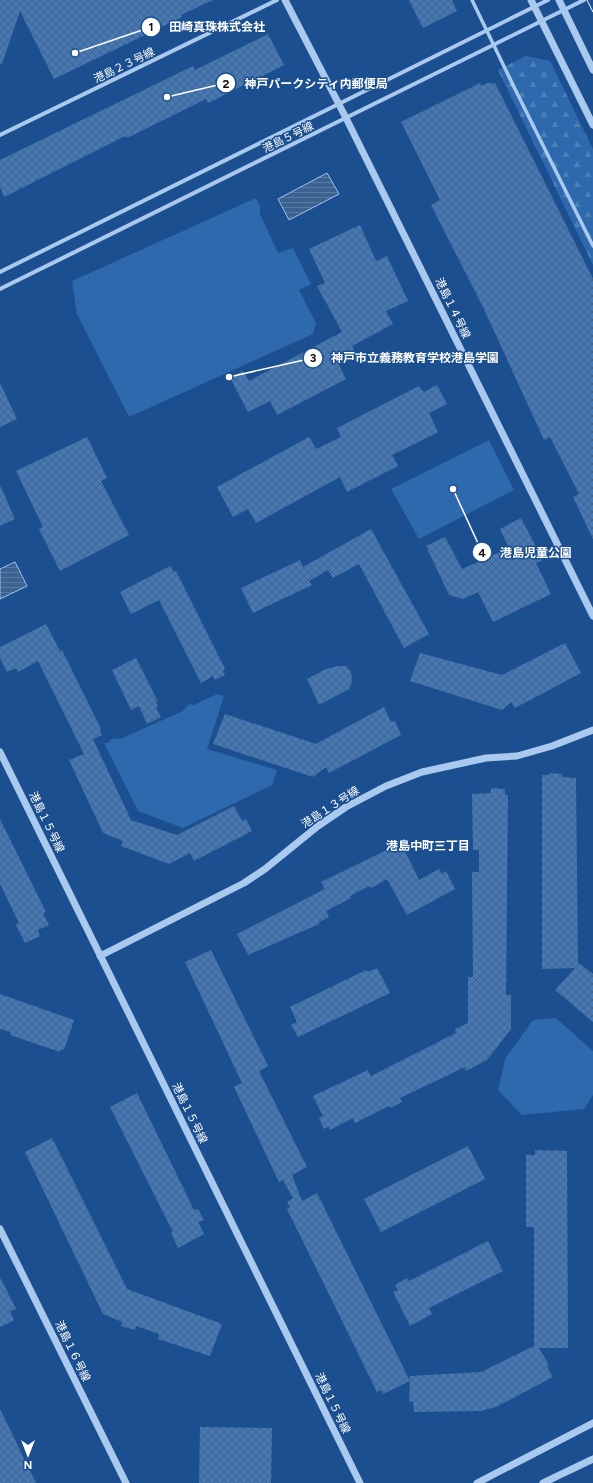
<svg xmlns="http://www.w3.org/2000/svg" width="593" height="1483" viewBox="0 0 593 1483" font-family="Figtree,'Noto Sans JP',sans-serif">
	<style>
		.green { fill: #2e69ad }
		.forest { fill: url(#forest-firs) }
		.water { fill: url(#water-rules); stroke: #9cc4f0 }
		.building { fill: url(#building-cross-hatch) }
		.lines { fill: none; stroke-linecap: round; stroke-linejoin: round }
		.pedestrian { stroke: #a9c9ee; stroke-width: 3.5 }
		.minor { stroke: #a9c9ee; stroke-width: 4 }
		.tertiary { stroke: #a9c9ee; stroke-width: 7 }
		.tram { stroke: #fff; stroke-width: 1 }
		.pedestrian-bridge { stroke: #a9c9ee; stroke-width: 3.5 }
		.labels { text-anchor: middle; stroke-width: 3; stroke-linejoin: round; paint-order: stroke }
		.street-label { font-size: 11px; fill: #fff; stroke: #1b4f8f }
		.neighbourhood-label { font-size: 12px; font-weight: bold; fill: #fff; stroke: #1b4f8f }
		.leader { fill: none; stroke: #fff; stroke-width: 1.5 }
		.callout-dot { fill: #fff; stroke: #1b4f8f; stroke-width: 1.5 }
		.mark-label { font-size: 12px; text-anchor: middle; font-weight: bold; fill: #111 }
		.callout-label { font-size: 12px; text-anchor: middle; font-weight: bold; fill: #fff; stroke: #1b4f8f; stroke-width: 3; stroke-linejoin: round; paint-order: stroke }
	</style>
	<defs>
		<pattern id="forest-firs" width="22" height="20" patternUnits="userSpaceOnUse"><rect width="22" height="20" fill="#2e69ad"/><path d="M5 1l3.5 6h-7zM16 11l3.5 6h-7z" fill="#4d80b9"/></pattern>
		<pattern id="water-rules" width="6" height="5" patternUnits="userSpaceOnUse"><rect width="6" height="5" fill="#3c6290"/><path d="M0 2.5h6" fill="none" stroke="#597aa1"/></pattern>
		<pattern id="building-cross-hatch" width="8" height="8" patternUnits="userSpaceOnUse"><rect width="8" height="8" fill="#4478b7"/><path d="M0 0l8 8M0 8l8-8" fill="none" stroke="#486282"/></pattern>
	</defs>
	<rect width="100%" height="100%" fill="#1b4f8f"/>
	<g class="green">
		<path d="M256 198 260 206V214L278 253 293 248 311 284 299 290 316 323 313 334 129 417 77 314 72 281Z"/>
		<path d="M489 440 514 490 419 539 391 489Z"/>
		<path d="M217 694 224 696 207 749 277 770 272 785 183 828 138 811 104 743H108L113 738 120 739 183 711 189 704 194 705Z"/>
		<path d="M556 1018 593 1051V1095L584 1109 522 1115 498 1090 505 1059 533 1020Z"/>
	</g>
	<path class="forest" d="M526 56 550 61 593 149V265L498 70Z"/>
	<g class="water">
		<path d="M327 173 339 194 289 220 278 199Z"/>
		<path d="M15 562 27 586 0 599V569Z"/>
	</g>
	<g class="building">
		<path d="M0 0H213L181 15 182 17 54 79 20 11 2 64H0Z"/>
		<path d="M409 0H452L457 11 423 28Z"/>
		<path d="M268 34 284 65 208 103 206 99 127 138 125 136 4 197 0 186V160L193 66 195 70Z"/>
		<path d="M480 83 481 86 487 83H495L593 279V539L573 497 579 494 550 437 544 440 483 307 431 205 440 200 401 122Z"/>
		<path d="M360 225 376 261 387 256 408 301 386 311 393 324 352 346 356 356 339 365 346 379 277 415 270 401 248 412 230 378 243 371 249 381 342 332 317 286 325 283 309 249Z"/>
		<path d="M0 383 17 419 0 427Z"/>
		<path d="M437 385 447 404 429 413 438 432 392 455 398 466 347 492 340 477 256 523 248 509 233 517 217 487 309 437 316 449 341 437 337 428 419 386 424 392Z"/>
		<path d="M87 437 107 478 101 481 129 535 60 571 39 529 43 527 16 471Z"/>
		<path d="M0 485 15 519 0 526Z"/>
		<path d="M521 518 543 560 536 563 551 594 493 622 478 592 463 599 449 595 426 546 445 537 462 569 509 548 500 529Z"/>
		<path d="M371 529 429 634 404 648 359 564 333 578 328 570 309 581 312 585 253 613 241 588 300 560 303 567Z"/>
		<path d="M170 566 174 572 176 571 225 669 223 671 225 675 215 680 213 676 201 683 159 600 131 614 120 592Z"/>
		<path d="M46 624 60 651 62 650 101 729H100L102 735 93 739 131 820 177 835 234 806 242 821 246 819 252 831 194 861 190 853 169 864 121 846 123 841 103 833 69 760 84 754 38 661 18 672 16 668 7 672 0 658V647Z"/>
		<path d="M565 643 581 673 515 708 511 702 502 710 410 681 420 653 502 675Z"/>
		<path d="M136 658 158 702 156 703 158 707 156 708 161 717 147 724 139 706 131 710 112 670Z"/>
		<path d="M338 666H346L351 672 352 681 349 689 319 705 307 679 326 669Z"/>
		<path d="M384 707 391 722 395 721 401 735 329 773 326 767 313 777 213 744 225 714 316 744Z"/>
		<path d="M549 773 562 774V777L576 778 578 965 579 963 593 974V1022L555 990 575 968 542 969V775H549Z"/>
		<path d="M491 788 505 789V795H508L506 995H511V1029L487 1060 466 1071 465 1067 400 1098 402 1102 390 1108 389 1106 355 1123 353 1118 330 1130 329 1126 324 1129 319 1118 323 1116 313 1096 368 1070 371 1076 456 1033 455 1029 468 1023V977H473L472 872H479V850H473L472 794 491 793Z"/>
		<path d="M0 819 46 912 43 913 49 925 38 930 40 936 25 943 16 925 19 923 0 884Z"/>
		<path d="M401 843 419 880 439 869 442 874 446 871 455 889 407 915 387 879 371 888 369 886 350 896 351 898 326 911 329 917 319 922V924L248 955 237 934 325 889 321 882Z"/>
		<path d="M211 950 268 1066 259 1071 307 1167 292 1175 302 1201 317 1193 410 1381 383 1394 381 1390 377 1392 287 1209 290 1207 287 1202 293 1198 283 1180 279 1182 234 1087 242 1083 185 962Z"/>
		<path d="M377 968 390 993 298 1037 291 1025 297 1022 290 1007 366 970 368 972Z"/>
		<path d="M0 994 74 1020 64 1050 61 1049 60 1052 10 1035 11 1032 0 1029Z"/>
		<path d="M137 1093 194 1210 198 1209 204 1220 198 1222 204 1234 178 1248 171 1233 173 1232 110 1107Z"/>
		<path d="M52 1138 127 1289 222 1324 210 1356 158 1339 159 1334 136 1326 135 1330 121 1326 122 1322 103 1314 25 1152Z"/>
		<path d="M468 1146 485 1179 381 1232 364 1199Z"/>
		<path d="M535 1150 567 1151 568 1348H539L549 1365 547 1367 553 1377 496 1407 480 1411 414 1412 413 1401 409 1402 410 1376 481 1372 534 1346V1227H526V1155H535Z"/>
		<path d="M488 1241 503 1271 429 1308 432 1314 410 1326 393 1292 398 1290 395 1285 407 1278 409 1281Z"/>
		<path d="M0 1277 16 1309 10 1311 14 1320 0 1327Z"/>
		<path d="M0 1409 36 1483H0Z"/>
		<path d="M200 1427 272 1428 271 1483H199Z"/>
	</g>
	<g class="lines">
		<path class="pedestrian" d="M513 85 593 246"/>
		<g class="minor">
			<path d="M0 135 277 0"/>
			<path d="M0 272 548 0"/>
			<path d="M0 289 584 0"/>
		</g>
		<g class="tertiary">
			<path d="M285 0 346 118 593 616"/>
			<path d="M531 0 593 125"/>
			<path d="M559 0 593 70"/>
			<path d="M0 752 360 1483"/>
			<path d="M100 956 244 883 265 869 318 826 346 807 386 786 422 772 486 758 517 756 552 746 593 730"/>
			<path d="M0 1229 126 1483"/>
			<path d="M477 1483 593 1423"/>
			<path d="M543 1483 593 1459"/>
		</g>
		<path class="tram" d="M587 0 593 12"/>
		<path class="pedestrian-bridge" d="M472 0 513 85"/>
	</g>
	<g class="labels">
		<g class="street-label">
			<text transform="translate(124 65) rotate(-26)" y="4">港島２３号線</text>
			<text transform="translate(288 137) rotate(-26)" y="4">港島５号線</text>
			<text transform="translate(453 308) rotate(64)" y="4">港島１４号線</text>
			<text transform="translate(330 807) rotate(-33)" y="4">港島１３号線</text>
			<text transform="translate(47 822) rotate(64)" y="4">港島１５号線</text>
			<text transform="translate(190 1113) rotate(64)" y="4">港島１５号線</text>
			<text transform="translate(73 1351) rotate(64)" y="4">港島１６号線</text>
			<text transform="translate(333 1403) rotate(64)" y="4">港島１５号線</text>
		</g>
		<g class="neighbourhood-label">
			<text x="428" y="850">港島中町三丁目</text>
		</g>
	</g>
	<path class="leader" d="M75 53L151 27M167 97L226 83M229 377L313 358M453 489L482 552"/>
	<g class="callout-dot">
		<circle cx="75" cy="53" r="4"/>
		<circle cx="167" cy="97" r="4"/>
		<circle cx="229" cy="377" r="4"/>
		<circle cx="453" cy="489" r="4"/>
		<circle cx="151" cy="27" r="10"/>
		<circle cx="226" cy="83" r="10"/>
		<circle cx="313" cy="358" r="10"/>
		<circle cx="482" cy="552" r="10"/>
	</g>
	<g class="mark-label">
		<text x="151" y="31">1</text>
		<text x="226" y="88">2</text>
		<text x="313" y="362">3</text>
		<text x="482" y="557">4</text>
	</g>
	<g class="callout-label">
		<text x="217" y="31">田崎真珠株式会社</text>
		<text x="316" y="88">神戸パークシティ内郵便局</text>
		<text x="415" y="362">神戸市立義務教育学校港島学園</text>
		<text x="536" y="557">港島児童公園</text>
	</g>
	<g transform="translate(28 1455) rotate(180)" stroke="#1b4f8f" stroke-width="3" paint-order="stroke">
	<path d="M0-3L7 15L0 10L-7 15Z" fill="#ffffff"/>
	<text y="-6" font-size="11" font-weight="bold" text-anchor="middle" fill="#ffffff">N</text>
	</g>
</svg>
